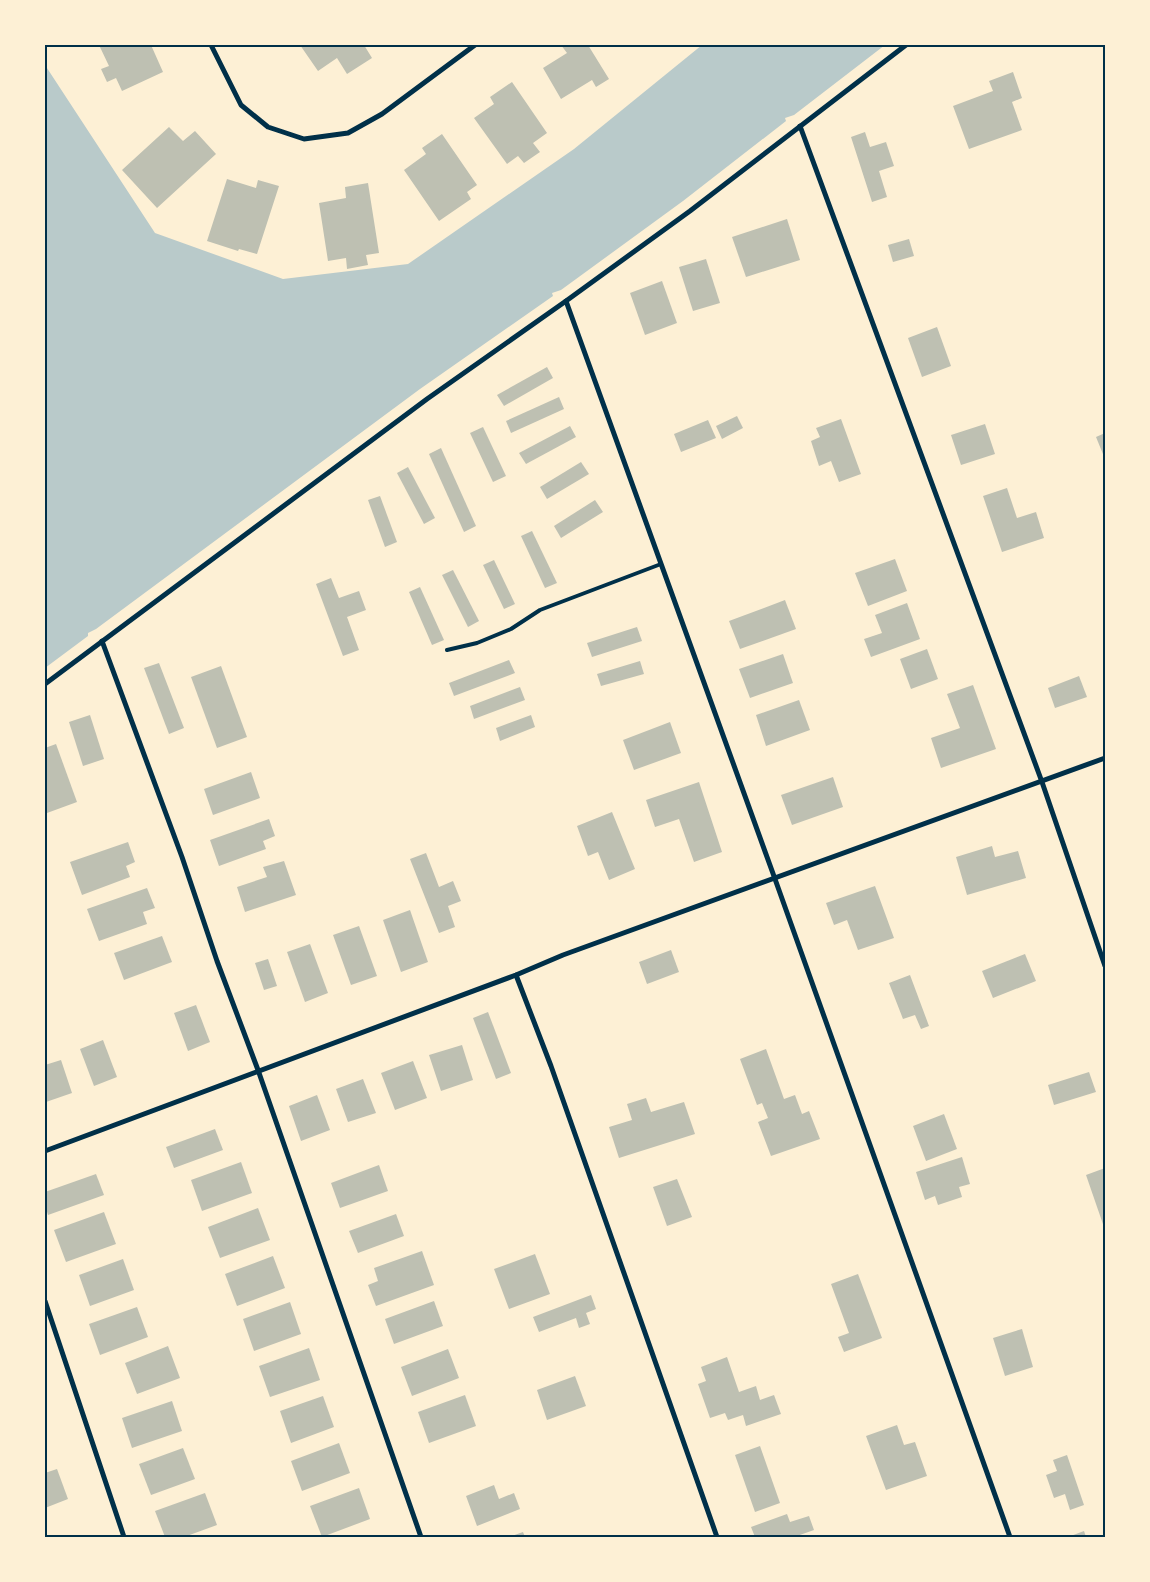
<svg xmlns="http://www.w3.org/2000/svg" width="1150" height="1582" viewBox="0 0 1150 1582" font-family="'Varela Round',sans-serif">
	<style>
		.green { fill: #b9caca }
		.building { fill: #bec0b2 }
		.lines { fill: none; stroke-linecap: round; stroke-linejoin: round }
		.service { stroke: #003049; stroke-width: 4 }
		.minor { stroke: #003049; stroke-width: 5 }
		.neatline { fill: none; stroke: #003049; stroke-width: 2 }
	</style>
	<rect width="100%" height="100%" fill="#fdf0d5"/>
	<path class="green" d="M702 45H885L794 115 785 118 786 121 683 201 561 290 552 293 553 296 420 389 96 629 88 633V636L45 668V65L155 233 283 279 408 264 574 149Z"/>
	<g class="building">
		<path d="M99 45H151L163 72 122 91 116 78 107 82 101 69 109 66Z"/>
		<path d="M300 45H364L372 58 347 74 337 58 318 71Z"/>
		<path d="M561 45H588L609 79 596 87 592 80 561 99 543 68 567 53Z"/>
		<path d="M1013 72 1022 98 1012 102 1022 130 969 149 953 106 993 91 989 81Z"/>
		<path d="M512 82 547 133 533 143 540 152 524 163 518 156 507 164 474 118 494 104 490 97Z"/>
		<path d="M169 127 183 141 195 131 216 154 157 208 122 170Z"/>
		<path d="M865 132 870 147 886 142 894 166 879 171 887 197 872 202 851 137Z"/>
		<path d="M442 134 477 185 467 192 471 199 439 221 404 170 426 154 422 148Z"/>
		<path d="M227 179 256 188 258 180 279 186 257 254 239 249 238 251 207 241Z"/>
		<path d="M368 183 379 253 366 255 368 265 347 269 346 258 328 261 319 203 346 198 345 187Z"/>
		<path d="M787 219 800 260 746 277 732 237Z"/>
		<path d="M909 239 914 256 893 262 888 245Z"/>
		<path d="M706 259 720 303 693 311 679 267Z"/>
		<path d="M662 281 677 323 645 335 630 293Z"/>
		<path d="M937 327 951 366 922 377 908 338Z"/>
		<path d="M547 367 553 378 504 406 497 395Z"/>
		<path d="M559 397 564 409 511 433 506 421Z"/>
		<path d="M737 416 743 428 722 439 716 426Z"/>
		<path d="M841 419 861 474 839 482 831 461 819 466 811 441 820 437 816 428Z"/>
		<path d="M708 420 716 438 681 452 674 434Z"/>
		<path d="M985 424 995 454 961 465 951 435Z"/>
		<path d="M570 426 576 437 526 464 519 453Z"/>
		<path d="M483 427 506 476 493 482 470 433Z"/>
		<path d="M1105 433V459L1096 437Z"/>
		<path d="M441 448 476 526 464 532 429 454Z"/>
		<path d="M581 462 589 474 547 499 540 487Z"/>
		<path d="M408 467 435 518 424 524 397 473Z"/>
		<path d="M1007 488 1017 518 1036 512 1044 538 1002 552 983 496Z"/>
		<path d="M380 496 397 542 385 547 368 500Z"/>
		<path d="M595 500 603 512 561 538 554 526Z"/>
		<path d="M532 531 557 583 545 588 521 536Z"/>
		<path d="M895 559 907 591 868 606 855 573Z"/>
		<path d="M494 560 515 604 504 609 483 565Z"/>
		<path d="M453 570 479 621 468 627 442 575Z"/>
		<path d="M331 578 339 598 359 591 366 610 347 617 359 650 343 656 316 584Z"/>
		<path d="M420 587 444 640 432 645 409 592Z"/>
		<path d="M785 600 796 629 740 649 729 621Z"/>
		<path d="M907 603 920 639 871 657 864 639 882 633 875 615Z"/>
		<path d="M637 627 642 641 592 657 587 643Z"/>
		<path d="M927 649 938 679 911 689 900 659Z"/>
		<path d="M783 654 793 683 750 698 739 669Z"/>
		<path d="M509 660 515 673 454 696 449 683Z"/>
		<path d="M640 661 644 674 601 686 597 674Z"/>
		<path d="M159 663 184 728 169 734 144 668Z"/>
		<path d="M221 666 247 737 217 748 191 677Z"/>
		<path d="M1079 676 1087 697 1055 708 1048 688Z"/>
		<path d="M973 685 996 749 941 768 931 738 960 728 947 694Z"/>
		<path d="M520 687 525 700 474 719 470 706Z"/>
		<path d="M799 700 810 730 766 746 756 715Z"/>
		<path d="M90 715 104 759 83 766 69 722Z"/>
		<path d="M531 715 535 727 500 741 496 728Z"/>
		<path d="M670 722 681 753 634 770 623 740Z"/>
		<path d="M56 744 77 802 47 813 45 807V748Z"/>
		<path d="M251 772 260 798 213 815 204 789Z"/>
		<path d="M833 777 843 807 792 825 781 795Z"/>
		<path d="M699 782 722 852 694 862 679 819 655 827 646 800Z"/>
		<path d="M612 812 635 869 609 880 598 852 588 856 577 826Z"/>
		<path d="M269 819 275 836 263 841 266 849 219 866 210 840Z"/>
		<path d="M128 842 135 862 126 866 130 877 82 895 70 862Z"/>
		<path d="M992 846 995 857 1018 851 1026 878 967 895 956 857Z"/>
		<path d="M426 853 439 887 453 881 461 901 448 906 455 927 439 933 410 859Z"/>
		<path d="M284 861 296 895 245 912 237 887 267 877 263 867Z"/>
		<path d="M875 886 894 938 858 950 847 920 834 925 826 903Z"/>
		<path d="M147 888 155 908 143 912 147 924 99 941 87 909Z"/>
		<path d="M410 910 428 962 401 972 383 920Z"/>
		<path d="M359 926 377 976 351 985 333 935Z"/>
		<path d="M162 936 172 962 124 980 114 953Z"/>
		<path d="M310 944 328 993 305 1002 287 952Z"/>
		<path d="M671 950 679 972 647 984 639 962Z"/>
		<path d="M1025 954 1036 981 993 998 982 971Z"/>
		<path d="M268 959 277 986 264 990 255 963Z"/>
		<path d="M910 975 929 1026 921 1029 915 1015 903 1019 889 983Z"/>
		<path d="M196 1005 210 1042 188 1051 174 1013Z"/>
		<path d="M488 1012 511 1073 496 1079 473 1018Z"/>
		<path d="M103 1040 117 1077 94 1086 80 1049Z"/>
		<path d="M462 1045 473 1080 441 1091 429 1055Z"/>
		<path d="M766 1049 784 1099 795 1095 802 1114 809 1111 820 1139 771 1156 758 1122 768 1118 762 1103 757 1105 740 1059Z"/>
		<path d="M61 1060 72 1093 46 1102 45 1065Z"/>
		<path d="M413 1061 427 1098 395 1110 381 1073Z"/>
		<path d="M1089 1072 1096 1092 1054 1105 1048 1085Z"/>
		<path d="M363 1079 376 1113 348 1122 336 1089Z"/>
		<path d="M317 1095 330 1130 301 1141 289 1106Z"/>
		<path d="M646 1098 651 1112 684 1102 695 1134 619 1158 609 1127 632 1120 627 1104Z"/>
		<path d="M944 1114 957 1149 926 1161 913 1126Z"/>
		<path d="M215 1129 223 1150 174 1168 166 1147Z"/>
		<path d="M962 1157 970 1184 959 1187 962 1197 938 1205 935 1196 925 1200 916 1172Z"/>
		<path d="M241 1162 252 1193 202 1211 191 1180Z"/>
		<path d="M379 1165 388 1191 340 1208 331 1183Z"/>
		<path d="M1105 1168V1230L1086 1175Z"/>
		<path d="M96 1174 104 1195 48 1215 45 1205V1192Z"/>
		<path d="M677 1179 692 1217 667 1226 653 1187Z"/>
		<path d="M258 1208 270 1240 220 1258 208 1227Z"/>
		<path d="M104 1212 116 1244 66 1262 54 1230Z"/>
		<path d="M396 1214 404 1236 358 1253 349 1231Z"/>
		<path d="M422 1251 434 1285 376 1306 368 1285 378 1281 374 1268Z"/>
		<path d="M535 1254 550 1294 509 1309 494 1269Z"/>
		<path d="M273 1256 285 1288 237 1306 225 1274Z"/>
		<path d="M123 1259 134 1290 90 1306 79 1275Z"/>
		<path d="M858 1274 882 1338 844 1352 838 1337 849 1333 831 1284Z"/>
		<path d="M591 1295 596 1309 586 1313 590 1324 579 1328 576 1318 539 1332 533 1317Z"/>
		<path d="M434 1301 443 1326 394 1344 385 1319Z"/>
		<path d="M290 1302 301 1334 254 1351 243 1319Z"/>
		<path d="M137 1307 148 1337 100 1355 89 1324Z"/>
		<path d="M1022 1329 1033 1367 1005 1376 993 1338Z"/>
		<path d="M168 1346 180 1378 137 1394 125 1363Z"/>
		<path d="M309 1348 320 1380 270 1397 259 1366Z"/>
		<path d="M448 1349 459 1378 412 1396 401 1367Z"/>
		<path d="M727 1357 739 1392 756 1386 760 1400 774 1395 781 1414 746 1426 743 1415 728 1420 725 1413 710 1418 698 1384 706 1381 701 1367Z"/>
		<path d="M575 1376 586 1406 547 1420 537 1390Z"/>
		<path d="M465 1395 476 1426 429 1443 418 1412Z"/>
		<path d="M323 1396 334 1427 291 1443 280 1411Z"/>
		<path d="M172 1401 182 1431 132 1448 122 1418Z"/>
		<path d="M897 1425 904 1445 915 1442 927 1476 886 1490 866 1436Z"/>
		<path d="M339 1443 350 1473 302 1491 291 1461Z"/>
		<path d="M760 1446 780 1503 755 1512 735 1455Z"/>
		<path d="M183 1448 195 1479 151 1495 139 1464Z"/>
		<path d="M1067 1455 1084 1505 1070 1510 1065 1494 1054 1498 1046 1475 1057 1471 1053 1460Z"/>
		<path d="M57 1469 68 1499 45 1508V1473Z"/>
		<path d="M494 1485 499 1499 514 1493 520 1509 477 1526 466 1496Z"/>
		<path d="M359 1488 370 1519 322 1537 310 1506Z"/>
		<path d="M205 1493 217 1525 184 1537H165L155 1511Z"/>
		<path d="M787 1514 790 1522 809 1516 814 1530 794 1537H755L751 1527Z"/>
		<path d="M1084 1531 1086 1537H1068Z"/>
		<path d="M523 1532 525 1537H509Z"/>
	</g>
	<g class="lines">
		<path class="service" d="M447 650 477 643 511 629 540 610 661 564"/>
		<g class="minor">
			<path d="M211 45 241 105 268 127 304 139 348 133 382 114 475 45"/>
			<path d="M800 126 1042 782 1105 966"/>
			<path d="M566 301 775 879 1010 1537"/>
			<path d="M102 641 182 857 217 961 258 1070 421 1537"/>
			<path d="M45 684 427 399 566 301 690 211 906 45"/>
			<path d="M516 975 551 1066 717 1537"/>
			<path d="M45 1151 516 975 563 955 1105 758"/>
			<path d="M45 1301 124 1537"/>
		</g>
	</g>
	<rect width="1150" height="1582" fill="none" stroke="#fdf0d5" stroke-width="92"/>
	<rect x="46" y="46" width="1058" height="1490" class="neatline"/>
</svg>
